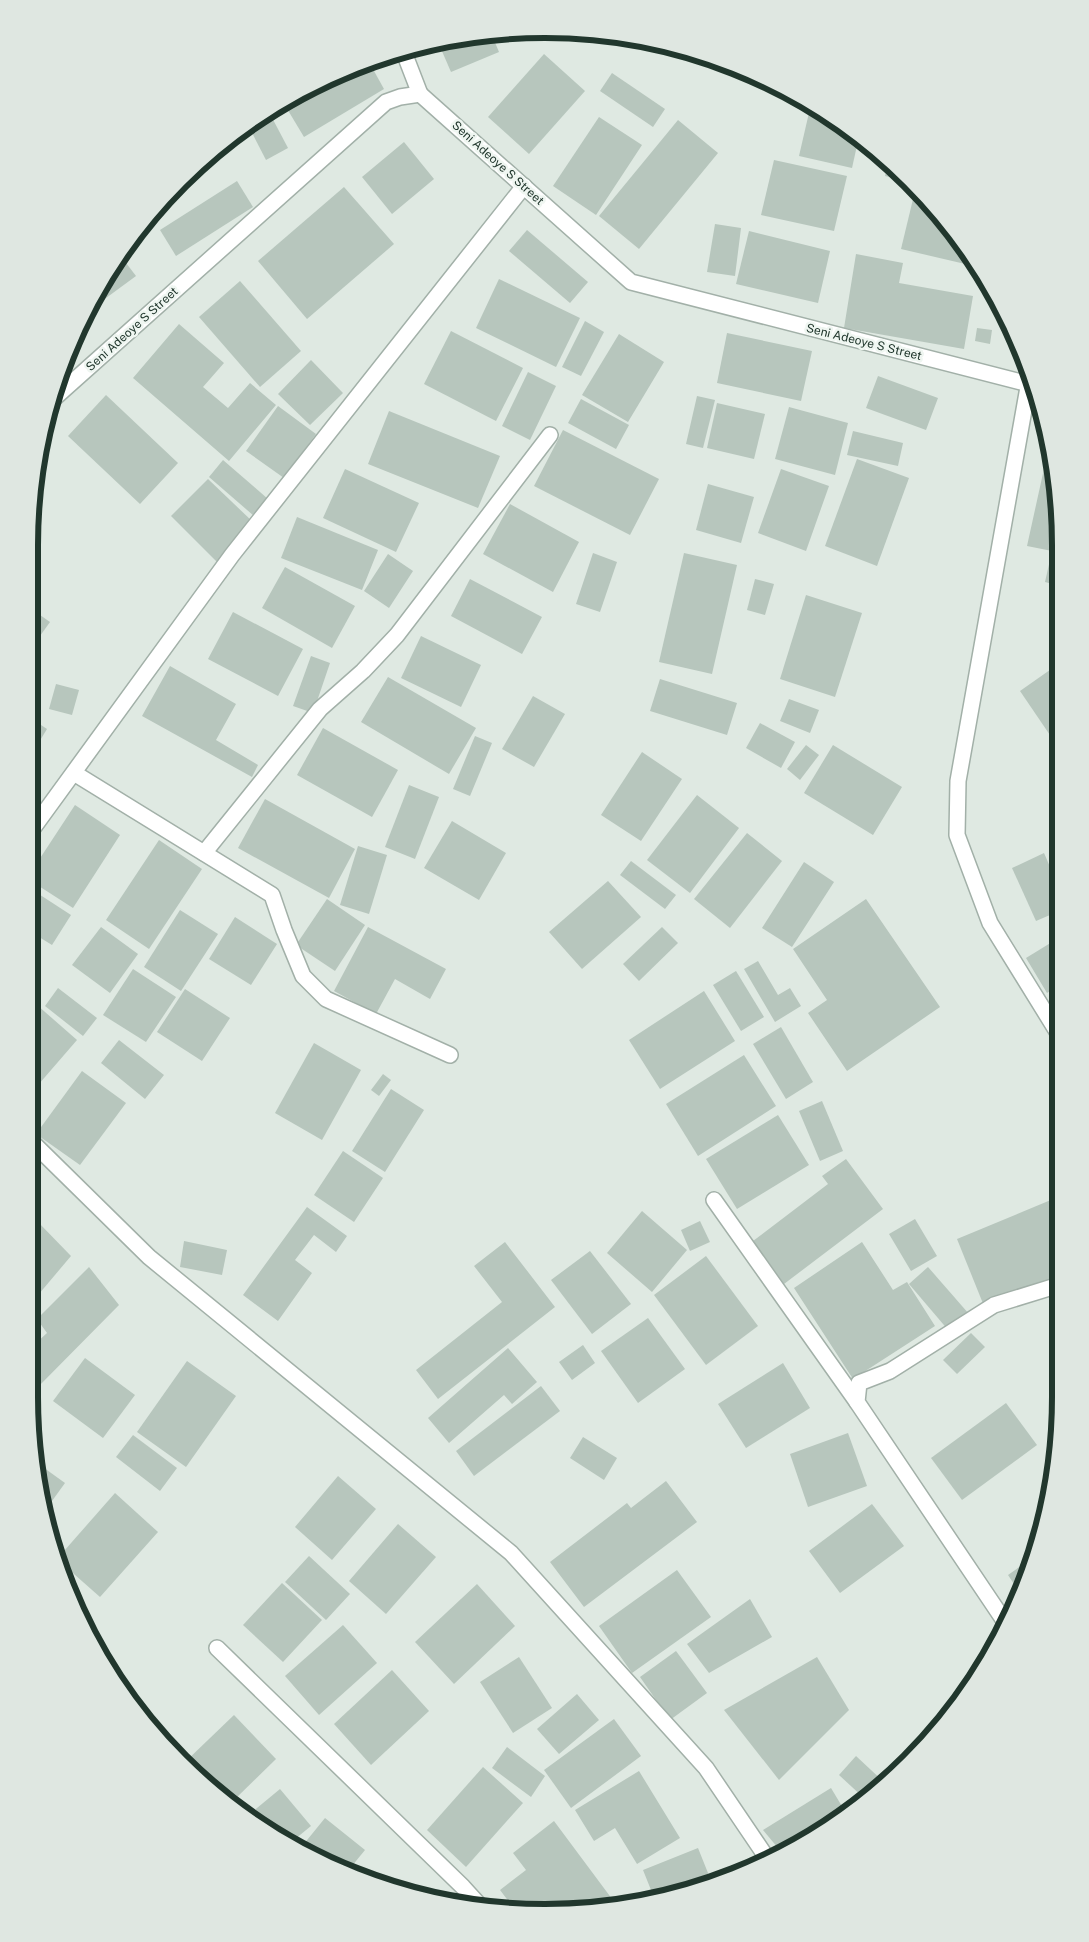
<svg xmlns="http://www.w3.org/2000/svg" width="1089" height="1942" viewBox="0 0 1089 1942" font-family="'Public Sans',sans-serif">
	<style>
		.building { fill: #b7c6bd }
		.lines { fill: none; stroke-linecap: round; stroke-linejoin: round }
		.minor-casing { stroke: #a2b0a8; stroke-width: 18 }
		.minor { stroke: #fff; stroke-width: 15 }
		.labels { text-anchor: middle; stroke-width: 5; stroke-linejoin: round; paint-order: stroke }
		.street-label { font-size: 12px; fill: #21372d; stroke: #eff6f1 }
		.rim { fill: none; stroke: #21372d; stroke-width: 6 }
	</style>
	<rect width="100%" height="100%" fill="#dfe9e2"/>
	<g class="building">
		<path d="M491 33 499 52 451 72 438 42Z"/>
		<path d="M619 35 702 54 701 56 618 42Z"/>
		<path d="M544 54 585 91 529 154 488 117Z"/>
		<path d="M369 62 384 89 304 137 283 102 317 82Z"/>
		<path d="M612 73 665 109 653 127 600 91Z"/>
		<path d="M811 104 858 141 852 168 799 156Z"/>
		<path d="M269 112 288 148 266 160 248 125Z"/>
		<path d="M599 117 642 145 596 215 553 186Z"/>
		<path d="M678 120 718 153 639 249 599 216Z"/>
		<path d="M404 142 434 179 392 214 362 177Z"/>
		<path d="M774 160 847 176 834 231 761 215Z"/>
		<path d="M888 163 909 180 911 182 885 176Z"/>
		<path d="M237 181 253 207 176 256 160 230Z"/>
		<path d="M344 187 394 244 307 319 258 261Z"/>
		<path d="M914 195 923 197 973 258 978 267 901 249Z"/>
		<path d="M715 224 741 228 735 276 707 272Z"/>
		<path d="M527 230 588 282 570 303 509 251Z"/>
		<path d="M749 231 830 251 818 303 736 284Z"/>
		<path d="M856 254 903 263 899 283 973 296 964 349 844 328Z"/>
		<path d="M120 255 136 276 87 312 98 286Z"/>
		<path d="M499 279 580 318 556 367 476 328Z"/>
		<path d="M240 281 301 351 260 387 199 317Z"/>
		<path d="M585 321 604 332 581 376 562 367Z"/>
		<path d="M83 323 88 329 75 342Z"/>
		<path d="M179 324 224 363 203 387 228 408 250 383 276 405 229 461 133 378Z"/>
		<path d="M977 328 992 330 990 344 975 341Z"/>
		<path d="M451 331 523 368 496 421 424 384Z"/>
		<path d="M727 333 812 351 801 401 717 383Z"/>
		<path d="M619 334 664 362 628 422 582 395Z"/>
		<path d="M311 360 343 393 310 425 278 394Z"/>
		<path d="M528 372 556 386 530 440 502 426Z"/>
		<path d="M878 376 938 398 926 430 866 408Z"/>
		<path d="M106 395 178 463 140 504 68 436Z"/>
		<path d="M697 396 715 400 703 448 686 444Z"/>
		<path d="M581 399 629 425 616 449 568 423Z"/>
		<path d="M717 403 765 414 754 459 707 448Z"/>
		<path d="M278 406 316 434 284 478 246 451Z"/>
		<path d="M789 407 848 423 835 475 775 459Z"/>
		<path d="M389 411 500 456 478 508 368 464Z"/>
		<path d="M563 430 659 479 630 535 534 486Z"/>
		<path d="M853 431 903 443 898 466 847 455Z"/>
		<path d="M1049 446 1056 477V585L1045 582 1052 551 1027 546Z"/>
		<path d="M857 459 909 478 877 566 825 546Z"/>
		<path d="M223 460 268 499 254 516 209 477Z"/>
		<path d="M345 469 419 503 396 552 323 518Z"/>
		<path d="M781 469 829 486 806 551 758 533Z"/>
		<path d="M208 479 254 523 217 562 171 516Z"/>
		<path d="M708 484 754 497 741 543 696 530Z"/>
		<path d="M510 504 579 542 553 592 483 554Z"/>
		<path d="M297 517 378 550 362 590 281 558Z"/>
		<path d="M593 553 617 562 600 612 576 604Z"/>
		<path d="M684 553 737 565 712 674 659 662Z"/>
		<path d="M388 554 413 571 389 608 364 591Z"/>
		<path d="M285 567 355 606 332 648 262 608Z"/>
		<path d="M470 579 542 617 522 654 451 616Z"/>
		<path d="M755 579 774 584 765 615 747 610Z"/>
		<path d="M806 595 862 613 835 697 780 679Z"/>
		<path d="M30 608 50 622 30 650Z"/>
		<path d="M233 612 303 649 278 696 208 659Z"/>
		<path d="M421 636 481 665 461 707 401 678Z"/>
		<path d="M311 656 330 663 313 713 293 706Z"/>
		<path d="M1057 665V739L1054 741 1020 691Z"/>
		<path d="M170 666 236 704 216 740 258 765 252 777 142 716Z"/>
		<path d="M388 677 476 728 449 774 361 722Z"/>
		<path d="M660 679 737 703 727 735 650 711Z"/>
		<path d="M56 684 79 690 72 715 49 709Z"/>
		<path d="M533 696 565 714 534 767 502 749Z"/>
		<path d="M789 699 819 710 810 733 780 721Z"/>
		<path d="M32 719 47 729 33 752 31 750V722Z"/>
		<path d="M760 723 795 742 781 768 746 748Z"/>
		<path d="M323 728 398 770 372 817 297 775Z"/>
		<path d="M475 736 492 743 470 796 453 789Z"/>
		<path d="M806 745 819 755 800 780 787 769Z"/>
		<path d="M833 745 902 787 873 835 804 793Z"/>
		<path d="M642 752 682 779 641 841 601 815Z"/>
		<path d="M409 785 439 797 415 859 385 847Z"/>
		<path d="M697 795 739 828 690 893 647 860Z"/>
		<path d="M265 799 355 849 329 898 238 848Z"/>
		<path d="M75 805 120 835 73 908 31 881V872Z"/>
		<path d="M452 821 506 853 479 900 424 868Z"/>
		<path d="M747 833 782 861 730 928 694 899Z"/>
		<path d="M159 840 202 869 149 949 106 920Z"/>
		<path d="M358 846 387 855 369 914 340 905Z"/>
		<path d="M1044 853 1057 883V912L1036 921 1012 868Z"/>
		<path d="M631 861 676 895 665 909 620 875Z"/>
		<path d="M804 862 834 882 792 947 762 928Z"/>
		<path d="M608 881 641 917 582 969 549 932Z"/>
		<path d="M31 889 71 915 52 945 31 932Z"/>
		<path d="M327 899 365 925 335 971 296 945Z"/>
		<path d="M866 899 940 1007 847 1071 808 1013 827 1000 793 949Z"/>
		<path d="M180 910 218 934 181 991 144 967Z"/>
		<path d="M235 917 277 944 251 985 209 959Z"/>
		<path d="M101 927 138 954 110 993 72 965Z"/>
		<path d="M368 927 446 969 430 999 395 979 376 1014 334 991Z"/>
		<path d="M662 927 678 943 639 981 623 964Z"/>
		<path d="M1057 939 1058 986 1047 993 1026 958Z"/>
		<path d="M758 961 778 995 790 988 801 1006 775 1022 744 969Z"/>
		<path d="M133 969 176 997 146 1042 103 1015Z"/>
		<path d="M736 971 764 1017 741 1031 713 985Z"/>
		<path d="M58 988 97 1018 83 1036 45 1006Z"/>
		<path d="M185 989 230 1018 202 1061 157 1032Z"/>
		<path d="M704 991 735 1041 660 1089 629 1040Z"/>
		<path d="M37 1005 77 1040 32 1092V1012Z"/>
		<path d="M781 1027 813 1082 786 1099 753 1044Z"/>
		<path d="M119 1040 164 1075 145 1099 101 1063Z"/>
		<path d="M314 1043 361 1070 322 1140 275 1113Z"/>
		<path d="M744 1055 776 1106 698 1156 666 1104Z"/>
		<path d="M82 1071 126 1103 80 1165 36 1134Z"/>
		<path d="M383 1074 391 1080 379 1096 371 1090Z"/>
		<path d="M391 1089 424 1110 385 1172 352 1151Z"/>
		<path d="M822 1101 843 1151 820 1161 799 1111Z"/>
		<path d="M778 1115 809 1165 737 1209 706 1159Z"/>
		<path d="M343 1151 383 1178 354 1222 314 1195Z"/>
		<path d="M846 1159 883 1209 784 1284 753 1241 828 1184 822 1176Z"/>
		<path d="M1058 1197 1059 1276 984 1306 957 1239Z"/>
		<path d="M307 1207 347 1236 336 1252 314 1235 295 1260 312 1273 278 1321 243 1295Z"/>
		<path d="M642 1211 687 1250 652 1292 607 1253Z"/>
		<path d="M915 1219 937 1256 911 1271 889 1234Z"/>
		<path d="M37 1221 71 1256 33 1301 32 1226Z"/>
		<path d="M700 1221 710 1242 690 1251 681 1230Z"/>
		<path d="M184 1241 227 1250 222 1275 180 1267Z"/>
		<path d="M505 1242 555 1307 438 1399 416 1370 502 1302 474 1266Z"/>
		<path d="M862 1242 893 1290 907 1282 935 1326 853 1379 794 1288Z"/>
		<path d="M590 1251 631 1304 592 1334 551 1280Z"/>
		<path d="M706 1256 758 1326 706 1365 654 1295Z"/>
		<path d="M89 1267 119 1305 35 1390 33 1388V1346L47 1333 37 1319Z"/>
		<path d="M928 1267 969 1314 949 1331 909 1284Z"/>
		<path d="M648 1318 685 1369 638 1403 601 1351Z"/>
		<path d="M971 1333 985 1347 957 1374 943 1360Z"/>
		<path d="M583 1345 595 1363 572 1380 559 1362Z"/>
		<path d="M508 1348 537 1382 512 1404 504 1395 449 1443 428 1418Z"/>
		<path d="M85 1358 135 1395 103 1438 53 1401Z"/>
		<path d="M187 1361 236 1396 186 1467 137 1432Z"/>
		<path d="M783 1363 810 1408 746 1448 718 1404Z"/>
		<path d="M541 1386 560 1411 474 1476 456 1451Z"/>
		<path d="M1006 1403 1037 1445 962 1500 931 1458Z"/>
		<path d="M848 1433 867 1486 808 1507 790 1454Z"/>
		<path d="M133 1435 177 1468 160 1491 116 1457Z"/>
		<path d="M583 1437 617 1458 604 1480 570 1458Z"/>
		<path d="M33 1460 65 1483 44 1512 33 1465Z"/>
		<path d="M338 1476 376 1509 332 1560 295 1527Z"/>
		<path d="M666 1481 697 1522 584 1607 550 1562 627 1503 631 1508Z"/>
		<path d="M115 1493 158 1532 100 1597 57 1559Z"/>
		<path d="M872 1504 904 1546 840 1593 809 1551Z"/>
		<path d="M398 1524 436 1557 386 1614 349 1581Z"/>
		<path d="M309 1556 350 1594 326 1620 285 1582Z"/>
		<path d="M1032 1558 1030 1562 1018 1590 1008 1575Z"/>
		<path d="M677 1570 711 1617 632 1673 599 1626Z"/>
		<path d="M282 1583 322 1620 283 1662 243 1625Z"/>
		<path d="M477 1584 515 1626 454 1684 415 1642Z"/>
		<path d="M750 1599 772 1637 709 1673 687 1644Z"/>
		<path d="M343 1625 377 1663 319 1715 285 1676Z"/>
		<path d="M676 1651 707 1693 670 1720 640 1677Z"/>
		<path d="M519 1657 552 1708 513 1733 480 1682Z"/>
		<path d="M817 1657 849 1710 779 1780 724 1710Z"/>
		<path d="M392 1670 429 1711 371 1765 334 1724Z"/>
		<path d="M577 1694 599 1720 559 1754 537 1729Z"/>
		<path d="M234 1715 276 1759 230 1804 183 1764Z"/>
		<path d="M614 1719 641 1756 571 1808 544 1770Z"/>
		<path d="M507 1747 545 1776 531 1797 492 1768Z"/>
		<path d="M856 1756 886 1784 865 1799 839 1775Z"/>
		<path d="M483 1767 523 1803 466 1867 427 1830Z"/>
		<path d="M639 1771 680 1838 637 1864 615 1828 594 1841 575 1810Z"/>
		<path d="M831 1788 846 1813 803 1844 783 1854 763 1830Z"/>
		<path d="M280 1789 311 1826 289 1844 258 1826 246 1817Z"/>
		<path d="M325 1818 365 1850 347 1872 317 1860 299 1850Z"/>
		<path d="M554 1821 618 1907 578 1912 515 1910 500 1890 526 1870 513 1853Z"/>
		<path d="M698 1848 712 1883 655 1900 643 1870Z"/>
	</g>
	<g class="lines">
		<defs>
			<g id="minor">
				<path d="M403 50 420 94"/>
				<path d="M1030 376 958 781 957 835 990 923 1058 1033"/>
				<path d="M50 402 386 102 400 97 420 94 631 282 1029 384"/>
				<path d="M74 773 272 895 284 930 303 976 326 999 450 1055"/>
				<path d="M31 831 232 555 524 186"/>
				<path d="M204 853 320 709 363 671 397 635 550 435"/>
				<path d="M32 1142 149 1257 511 1553 706 1768 769 1861"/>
				<path d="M714 1200 857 1402"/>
				<path d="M1005 1622 857 1402 859 1383 890 1371 994 1305 1059 1285"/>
				<path d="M217 1648 463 1887 483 1909"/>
			</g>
		</defs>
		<use href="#minor" class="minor-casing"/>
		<use href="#minor" class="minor"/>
	</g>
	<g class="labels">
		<g class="street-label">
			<text transform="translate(498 163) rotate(42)" y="4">Seni Adeoye S Street</text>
			<text transform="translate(132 329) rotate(-42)" y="4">Seni Adeoye S Street</text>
			<text transform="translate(864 342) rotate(14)" y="4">Seni Adeoye S Street</text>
		</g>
	</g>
	<path d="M0 0H1089V1942H0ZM545 38H545A507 507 0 0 1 1052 545V1397A507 507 0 0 1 545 1904H545A507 507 0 0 1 38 1397V545A507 507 0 0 1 545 38Z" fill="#dfe7e1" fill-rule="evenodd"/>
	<path class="rim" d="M545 38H545A507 507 0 0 1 1052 545V1397A507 507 0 0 1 545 1904H545A507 507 0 0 1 38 1397V545A507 507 0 0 1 545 38Z"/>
</svg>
